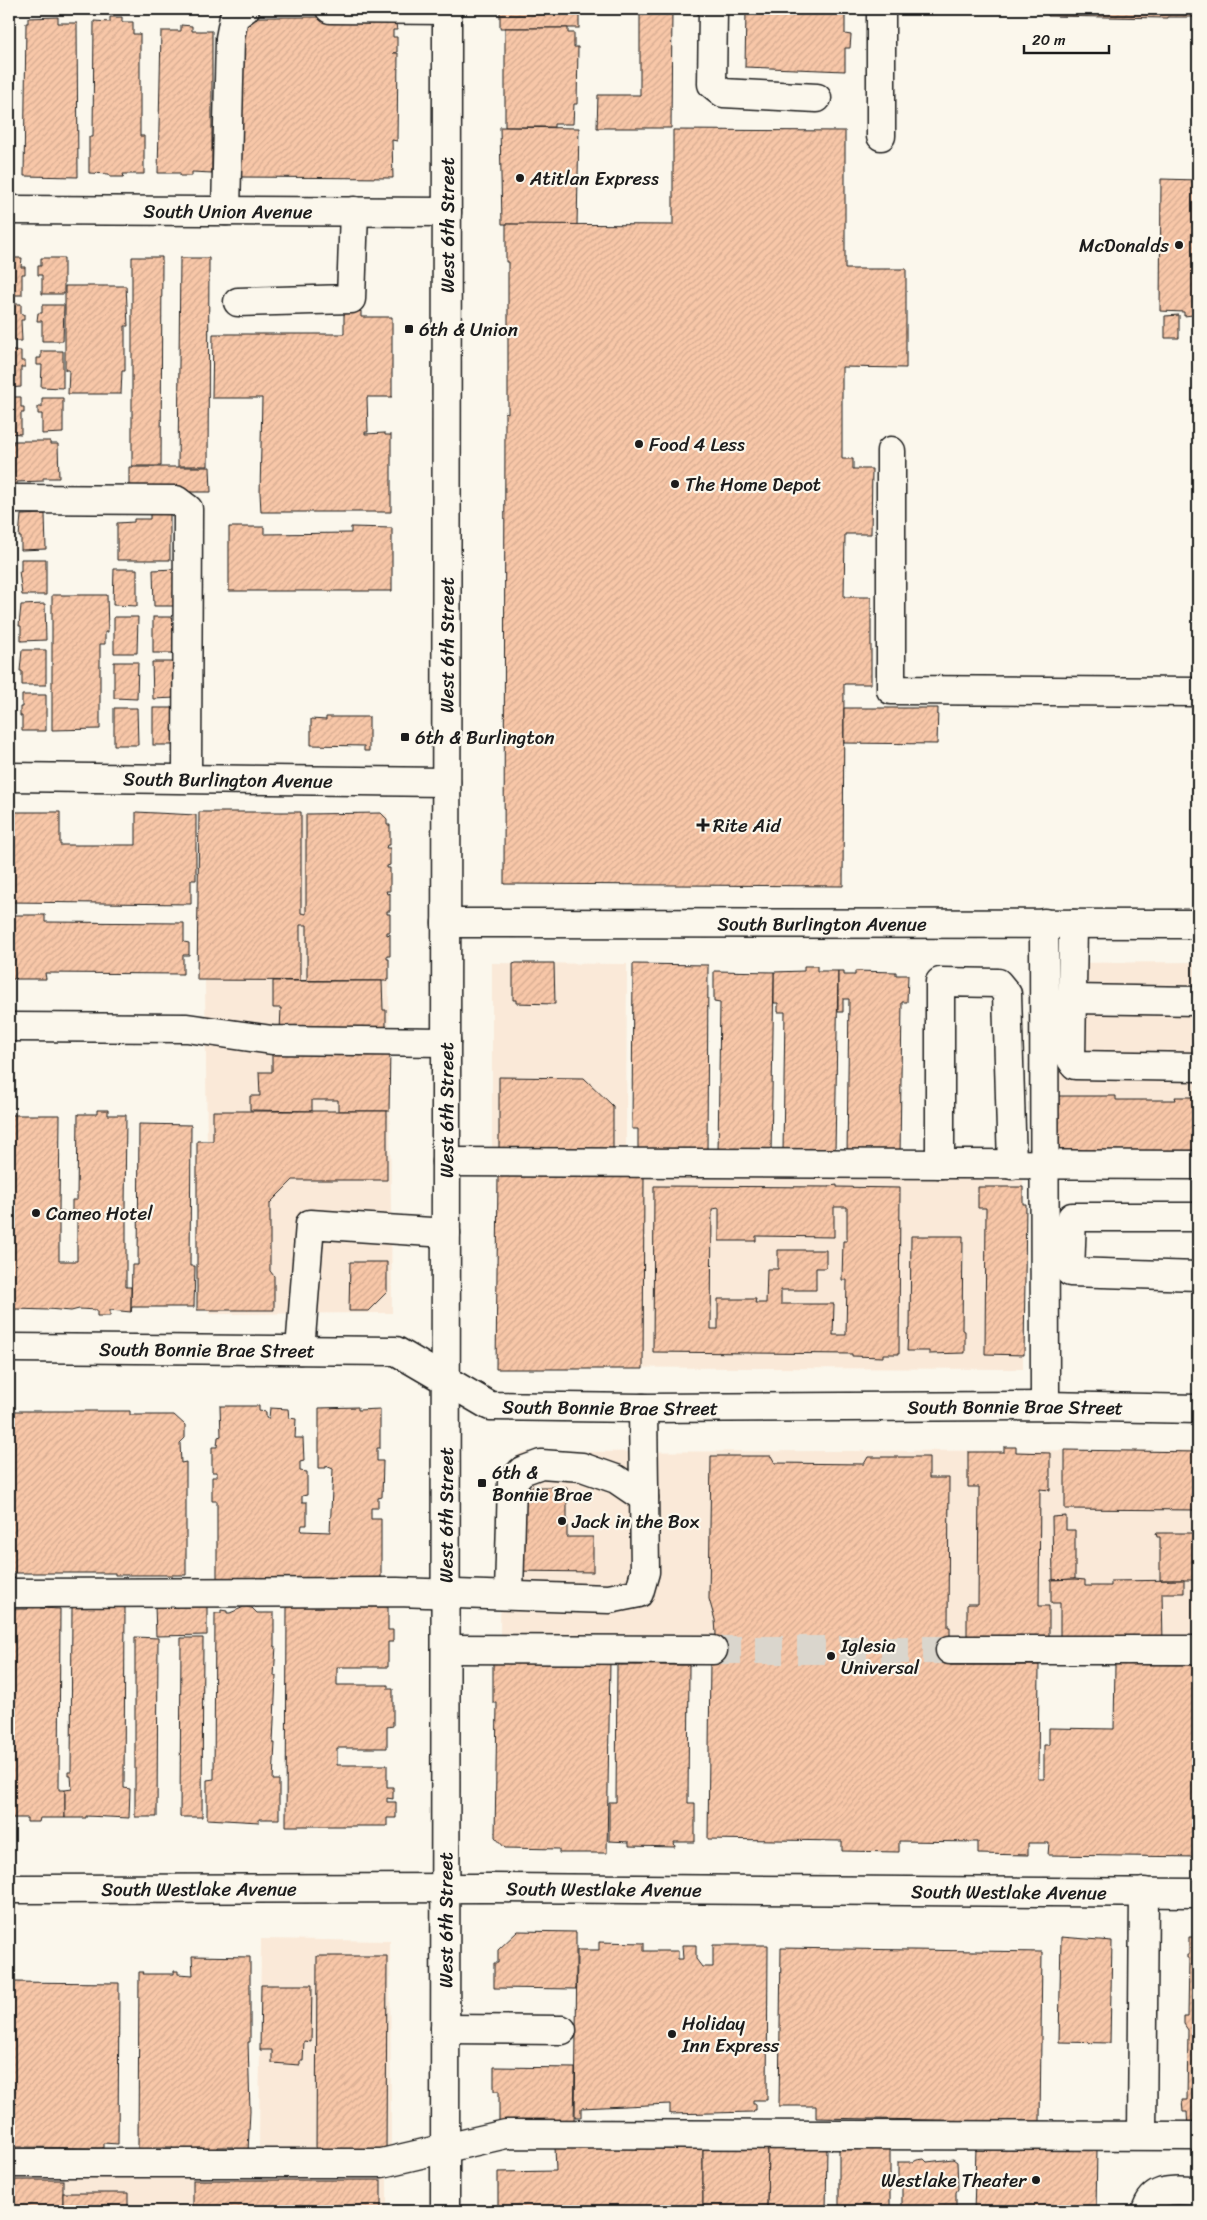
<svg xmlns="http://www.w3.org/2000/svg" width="1207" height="2220" viewBox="0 0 1207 2220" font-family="Sriracha,sans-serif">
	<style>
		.built { fill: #fae9d8 }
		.building { fill: url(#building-hatch); stroke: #1c1c1c; fill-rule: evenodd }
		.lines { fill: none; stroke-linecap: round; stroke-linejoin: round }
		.minor-tunnel { stroke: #dad6cd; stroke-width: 28; stroke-dasharray: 28 14; stroke-linecap: butt }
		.minor-casing { stroke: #1c1c1c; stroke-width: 31 }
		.major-casing { stroke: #1c1c1c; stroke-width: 31 }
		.minor { stroke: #fbf7ec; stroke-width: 28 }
		.major { stroke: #fbf7ec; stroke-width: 28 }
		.poi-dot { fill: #1c1c1c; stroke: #fbf7ec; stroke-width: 2 }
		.labels { text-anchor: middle; stroke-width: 4.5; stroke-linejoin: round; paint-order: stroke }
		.poi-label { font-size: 19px; fill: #1c1c1c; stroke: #fbf7ec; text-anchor: start }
		.street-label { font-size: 19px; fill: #1c1c1c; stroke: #fbf7ec }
	</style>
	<defs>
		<pattern id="building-hatch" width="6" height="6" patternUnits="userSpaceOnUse" patternTransform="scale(1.25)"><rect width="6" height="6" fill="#f8c7a8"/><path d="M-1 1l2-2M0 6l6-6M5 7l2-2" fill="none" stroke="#d4aa90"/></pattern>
	</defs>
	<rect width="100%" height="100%" fill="#fbf7ec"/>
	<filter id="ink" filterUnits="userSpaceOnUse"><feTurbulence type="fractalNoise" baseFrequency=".02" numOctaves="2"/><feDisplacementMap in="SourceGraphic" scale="10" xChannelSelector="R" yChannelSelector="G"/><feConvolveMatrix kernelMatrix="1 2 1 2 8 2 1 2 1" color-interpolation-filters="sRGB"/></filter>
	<g filter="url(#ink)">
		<g class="built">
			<path d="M387 814 392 1313 209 1314 203 815Z"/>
			<path d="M1198 962V1154L1055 1153V963Z"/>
			<path d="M492 963 627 964 626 1151 492 1150Z"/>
			<path d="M498 1168 1023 1175V1369L497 1367Z"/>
			<path d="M1198 1450V1642L500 1638 502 1470 522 1452Z"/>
			<path d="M261 1939 390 1941 391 2152 259 2150Z"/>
			<rect x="9" y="2175" width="378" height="36"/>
		</g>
		<g class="building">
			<rect x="500" y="9" width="79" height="19"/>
			<path d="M640 9H672L671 128H597L598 95H640Z"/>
			<path d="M789 9H845V34L851 35 850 48H845V71L745 67 746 11 788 12Z"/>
			<path d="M1048 9H1198V17H1167V18L1048 16Z"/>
			<path d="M58 17V23H77L78 177 24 176 26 23H28V18Z"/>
			<path d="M110 17H122V22H133V34H140V136H144V174H123L124 177H110L109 174 89 173V137H93L94 21 110 22Z"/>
			<path d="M239 17H393V24H396L397 30H393V37H397V52L393 53H398L397 141 392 140 393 178 239 177Z"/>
			<path d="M181 25 192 26V31H212V173L192 172V176H180V173H158L161 31H181Z"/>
			<path d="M505 28H568V33H574V47H578L577 104H574L573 124H554V127H505Z"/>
			<path d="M9 81 13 83V150H9Z"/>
			<path d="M500 127 579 128 577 225 502 224Z"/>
			<path d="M673 130 845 131V269H906V368L842 367V459H853V469H872L871 534H845L844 597H871V684H844L843 886 504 884 505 412 508 413V262H506V224L673 225Z"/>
			<path d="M1161 179 1198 180V312H1193V315L1184 316V312L1160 311Z"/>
			<path d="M132 257H162L161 466H132Z"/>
			<path d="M9 258H22L21 267H25V274H22V295H9Z"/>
			<path d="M41 258H64V294H42V275H38V266H41Z"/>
			<path d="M180 258H209L208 466H178Z"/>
			<path d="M65 286H126L128 326H125V371H122L121 394H68L69 370H65Z"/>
			<path d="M9 304H21V314H24V320H21L22 341H9Z"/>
			<path d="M42 305H64L63 341H42V321H37L38 313H42Z"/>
			<path d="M361 311V317H392V397H367L368 432H365V434L385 433V435H391V512H261L260 493 262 398H212L213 334H344V312Z"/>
			<path d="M1179 315V338H1165V316Z"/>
			<path d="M9 351H21V361H25V367H21V387L9 388Z"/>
			<path d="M41 351H63V388L41 387 42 365H37V358H41Z"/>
			<path d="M9 397H21V407H24V413H21V434L9 433Z"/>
			<path d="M42 398H63V433L42 434V414H38V407H42Z"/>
			<path d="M13 441H50V444H58L59 478H43V481L17 482V492H9V444H13Z"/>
			<path d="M129 467H210L211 492H129Z"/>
			<path d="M45 514 46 549 21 550V537H19L21 515Z"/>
			<path d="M150 514H170V560H117V523L134 522V519H150Z"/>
			<path d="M229 527H264V534L351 533V527L392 528V591H229Z"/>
			<path d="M21 559H46V595H22L19 571 21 572Z"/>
			<path d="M114 569H137V606L113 605Z"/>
			<path d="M175 569 176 606H154L153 570Z"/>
			<path d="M52 595H107L108 632H105V644H100V729L52 730Z"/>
			<path d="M45 604 46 640 21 641V626H19L21 605Z"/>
			<path d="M114 617H138L137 653H114Z"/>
			<rect x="153" y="617" width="23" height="36"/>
			<path d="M22 650H46V685H22V671H20Z"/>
			<path d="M114 662H138L137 699 114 698Z"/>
			<path d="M152 662H176V698L153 699Z"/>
			<path d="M9 695 12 716H9V731Z"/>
			<path d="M22 695H46V731H22V716H20V707H22Z"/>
			<path d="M114 708H137L138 745H114Z"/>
			<rect x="153" y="708" width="23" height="37"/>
			<path d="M844 708H938L937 744 844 743Z"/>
			<path d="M326 717H369V751H364V746L311 745V719L326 720Z"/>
			<path d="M9 812H60V845H136V812L196 815V880H191V904L9 902Z"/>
			<path d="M199 812H301V913L306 914V814L381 813 387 819V825H390V845H387L386 848H390V865L387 866V868H390V891H386L387 894 390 893V911H387V914H390V932H387V935L390 934V956H387V959H389V978H387V981L197 980ZM300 925H307V981H300Z"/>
			<path d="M10 915H45V922L184 923V942L189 943V955H183V974L45 973 46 979H9Z"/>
			<path d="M516 963H554L555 1004 516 1003V1000H513V964Z"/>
			<path d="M633 964 708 965 707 1156 638 1154V1129H632Z"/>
			<path d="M804 966H817V971H838L835 1152H783L785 1012H778V1003H774V972L804 971Z"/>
			<path d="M714 971 774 972 771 1154H718L720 1003 714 1002Z"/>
			<path d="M838 971H844V975H855V971L896 972V975H908L907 1002H902L900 1156 847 1155 849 999H843V1012H838Z"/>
			<path d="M273 981H382L383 1010H386V1031H280L281 1008H273Z"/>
			<path d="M272 1046 390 1047 389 1111H338V1100H312V1111L250 1110V1096H260L259 1072H272Z"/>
			<path d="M499 1077 584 1078 613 1106V1154L504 1153 499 1148Z"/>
			<path d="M1055 1096H1116V1100H1176L1175 1097H1198V1160H1055Z"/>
			<path d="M97 1110H108V1115H126L125 1209H120L121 1214H126V1287H131V1312L110 1310V1316H97V1310L79 1309 71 1311 48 1309V1310L15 1309V1311H9V1115H60L59 1211H64V1221L59 1222V1261H77V1211H72V1200H77L78 1114H97Z"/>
			<path d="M213 1111H387V1180H293L270 1203V1271L274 1276V1310H197V1141H213Z"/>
			<path d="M139 1124 191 1125 190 1266H195L194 1307H132L131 1312 132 1265H138Z"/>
			<path d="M498 1176 644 1177 643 1369H496Z"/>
			<path d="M837 1185V1187L900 1188 899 1354H883V1357L852 1356V1354L653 1352 654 1186 830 1187V1186ZM834 1207H847V1241H843L842 1280H847L846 1335H833L834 1304H781V1290H816V1268H826V1250H778V1269H767L766 1303H755L756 1299H718V1329H711L712 1209 719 1208V1241H756V1236L834 1237Z"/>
			<path d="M978 1187H1023V1204H1026L1024 1355 985 1354 986 1208H978Z"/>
			<path d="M911 1236H963L962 1330 965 1331V1353L929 1354V1351H907L908 1329H910Z"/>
			<path d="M350 1262H387V1292L368 1311H349Z"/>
			<path d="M220 1406H259V1411L266 1412V1418H269L270 1408 288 1409 289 1418 296 1419 295 1438H303L304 1461 300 1462V1471L307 1472V1495L302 1496V1502H307V1525H302L301 1531 330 1532 333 1469 326 1466V1468H319V1408L358 1407V1410L380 1409V1448H377V1461H383L382 1497 378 1498V1508H371V1519H381V1579H217V1501H212V1477H217V1472H212V1447H217L218 1437 221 1436Z"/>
			<path d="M11 1411H130V1415H174L185 1425V1438L180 1443 181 1463 186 1462V1575H115V1573H11Z"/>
			<path d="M1004 1447H1016V1452L1050 1453V1490L1040 1489 1039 1606H1049V1638L967 1637V1604H978L979 1487H968V1452H1004Z"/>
			<path d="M1065 1450 1198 1452V1510L1065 1509Z"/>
			<path d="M711 1456H771L775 1463 864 1464 868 1457H929V1478H949L948 1627H950V1665H1039L1038 1779H1044V1745H1049V1728L1114 1729 1115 1664 1198 1665V1857L1048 1855 1049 1843H1028V1855L978 1854V1842L899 1841V1852L842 1851V1841L708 1839 710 1661 716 1634 715 1620 709 1599Z"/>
			<path d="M518 1487H567V1537H593V1572L517 1571Z"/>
			<path d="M1066 1516V1530H1075V1579L1053 1580 1052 1517Z"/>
			<path d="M1156 1533H1198V1580H1160V1537H1157Z"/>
			<path d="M1075 1579 1085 1580V1586H1111V1581L1184 1580V1593H1162L1163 1644 1060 1643V1603H1051V1580Z"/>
			<path d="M28 1604H40V1608L60 1609 59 1790H65V1818H40L39 1822H27V1818H9V1609H28Z"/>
			<path d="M72 1606 125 1607 124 1788 130 1789 129 1818 86 1816V1818H65V1790L72 1789 71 1776H68V1772H71Z"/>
			<path d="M155 1606H207V1635L156 1636Z"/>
			<path d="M287 1606 388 1607V1630H393V1642H388V1667H337V1685H388V1689H393V1726L387 1727V1748H337V1765H387V1787H393V1799L387 1798V1802H396V1818H387V1826H286Z"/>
			<path d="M244 1607 252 1608 257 1613H274V1646H276L274 1676H276L273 1743H275L273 1780H279V1819H259V1822L207 1819V1780L214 1779 215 1613H221V1610L227 1611V1613H230Z"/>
			<path d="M135 1637 158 1638 157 1817H135Z"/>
			<path d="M181 1638H203L202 1817H180Z"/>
			<path d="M493 1658 610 1660 607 1853H559V1849L505 1848 495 1837 497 1703H493Z"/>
			<path d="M648 1661H659L660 1665H689L688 1803H695V1842H674L675 1847 629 1846V1842L609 1841V1802H616L617 1665H648Z"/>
			<path d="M518 1931 576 1932V1989L494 1988V1963H498V1950Z"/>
			<path d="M1061 1937 1112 1941 1110 2043 1059 2042Z"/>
			<path d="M1189 1937H1198V2131L1188 2130 1187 2112H1183L1182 2100H1187L1188 2030 1184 2024V2017H1188L1189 1958H1187V1955H1189Z"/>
			<path d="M599 1942 644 1943V1951H678V1959H683L682 1945H696V1959L702 1967H713V1945H768L767 2100H753V2104H756V2110H754L753 2112 670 2114V2104L581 2108V2117H575L577 1950H599Z"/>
			<path d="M781 1948 1042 1952 1040 2122 816 2118V2106H779Z"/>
			<path d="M192 1956 250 1957V2042H248L250 2111 248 2152 233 2153V2147H218V2153L203 2152 202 2148 172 2150V2147H153V2150L139 2151 138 2148 139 1972H144L143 1974H174V1971H178V1974L193 1975Z"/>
			<path d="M317 1956H387L386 2156H316Z"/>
			<path d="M9 1982 119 1983 118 2144 103 2143V2148L14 2147V2120H9Z"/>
			<path d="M261 1985H312L311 2042 304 2041 303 2061H300V2065L272 2063V2050H260Z"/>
			<path d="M494 2067 575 2068 574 2124H499V2091H494Z"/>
			<path d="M839 2146 890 2147V2211H839Z"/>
			<path d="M555 2147H703V2211H498V2172L556 2171Z"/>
			<path d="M703 2147H768L767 2211H703Z"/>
			<path d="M768 2147H827L826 2211H767Z"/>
			<path d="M976 2148H1097L1096 2211H974Z"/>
			<path d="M924 2159 927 2162 953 2159 957 2162 958 2189 956 2192V2211H902V2185H898V2162H913L917 2160Z"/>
			<rect x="9" y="2180" width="54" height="31"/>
			<rect x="193" y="2180" width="188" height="31"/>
			<rect x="63" y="2193" width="65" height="18"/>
		</g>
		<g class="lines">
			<path class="minor-tunnel" d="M713 1650H950"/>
			<defs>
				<g id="minor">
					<path d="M330 9 447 10"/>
					<path d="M713 9 712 84 723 93 817 98"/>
					<path d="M881 9V136"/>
					<path id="s1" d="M9 210 447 212"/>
					<path d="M226 211 230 38 234 17 245 9"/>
					<path d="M238 302 351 299 354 211"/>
					<path d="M891 451V690L1198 692"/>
					<path d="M9 499 176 500 188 509 187 778"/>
					<path id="s2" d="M9 777 446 782"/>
					<path id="s3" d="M446 923 1198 924"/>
					<path d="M1044 923 1045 1406"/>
					<path d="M1073 924 1071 1059 1075 1065 1198 1067"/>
					<path d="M1072 999 1198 1001"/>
					<path d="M9 1027 187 1028 272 1040 446 1042"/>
					<path d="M446 1162 1198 1165"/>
					<path d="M940 1164V982L998 983 1007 994 1012 1165"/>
					<path d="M1198 1217H1072L1070 1272 1198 1276"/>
					<path id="s4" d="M9 1348 396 1351 490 1406 643 1408 1045 1406 1198 1409"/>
					<path d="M300 1350 310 1224 446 1233"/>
					<path d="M9 1593 397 1592 609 1599 639 1593 645 1572 643 1408"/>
					<path d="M509 1594 512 1482 522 1471 541 1464 582 1467 616 1479 644 1498"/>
					<path d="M446 1649 713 1650"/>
					<path d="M950 1650H1198"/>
					<path id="s5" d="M9 1889 490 1888 1198 1893"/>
					<path d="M445 2029 562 2030"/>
					<path d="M1142 2135 1144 1892"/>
					<path d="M9 2163H382L506 2134 1198 2136"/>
					<path d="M1146 2211C1153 2185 1176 2191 1198 2191"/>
				</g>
				<g id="major">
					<path id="s6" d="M445 2211 447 9"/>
				</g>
			</defs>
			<use href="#minor" class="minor-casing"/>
			<use href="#major" class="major-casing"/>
			<use href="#minor" class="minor"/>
			<use href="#major" class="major"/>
		</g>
	</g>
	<g class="poi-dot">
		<circle cx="520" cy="178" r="5"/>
		<circle cx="1179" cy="245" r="5"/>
		<rect x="404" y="324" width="10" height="10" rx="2.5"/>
		<circle cx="639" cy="444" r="5"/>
		<circle cx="675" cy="484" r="5"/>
		<rect x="400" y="732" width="10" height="10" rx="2.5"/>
		<path d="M700.5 817.5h5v5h5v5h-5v5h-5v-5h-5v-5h5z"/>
		<circle cx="36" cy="1213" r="5"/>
		<rect x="477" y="1478" width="10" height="10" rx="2.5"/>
		<circle cx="562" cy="1521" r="5"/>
		<circle cx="831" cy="1656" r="5"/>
		<circle cx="672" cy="2034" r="5"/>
		<circle cx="1036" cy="2180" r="5"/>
	</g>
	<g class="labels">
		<g class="poi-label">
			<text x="530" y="185">Atitlan Express</text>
			<text x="1169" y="252" text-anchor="end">McDonalds</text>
			<text x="419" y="336">6th &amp; Union</text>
			<text x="649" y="451">Food 4 Less</text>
			<text x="685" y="491">The Home Depot</text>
			<text x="415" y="744">6th &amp; Burlington</text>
			<text x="713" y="832">Rite Aid</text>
			<text x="46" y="1220">Cameo Hotel</text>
			<text x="492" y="1479">6th &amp;<tspan x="492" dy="22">Bonnie Brae</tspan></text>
			<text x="572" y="1528">Jack in the Box</text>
			<text x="841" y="1652">Iglesia<tspan x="841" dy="22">Universal</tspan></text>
			<text x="682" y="2030">Holiday<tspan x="682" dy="22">Inn Express</tspan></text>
			<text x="1026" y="2187" text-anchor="end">Westlake Theater</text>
		</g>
		<g class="street-label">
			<text dy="7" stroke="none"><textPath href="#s1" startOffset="219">South Union Avenue</textPath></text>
			<text dy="7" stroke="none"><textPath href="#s6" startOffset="1986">West 6th Street</textPath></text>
			<text dy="7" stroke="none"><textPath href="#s6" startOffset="1566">West 6th Street</textPath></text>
			<text dy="7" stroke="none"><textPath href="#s2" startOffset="219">South Burlington Avenue</textPath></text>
			<text dy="7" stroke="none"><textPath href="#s3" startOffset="376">South Burlington Avenue</textPath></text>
			<text dy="7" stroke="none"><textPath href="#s6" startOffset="1101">West 6th Street</textPath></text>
			<text dy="7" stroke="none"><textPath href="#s4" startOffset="198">South Bonnie Brae Street</textPath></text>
			<text dy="7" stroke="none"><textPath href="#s4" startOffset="616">South Bonnie Brae Street</textPath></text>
			<text dy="7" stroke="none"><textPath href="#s4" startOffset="1021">South Bonnie Brae Street</textPath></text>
			<text dy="7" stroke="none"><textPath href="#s6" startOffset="696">West 6th Street</textPath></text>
			<text dy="7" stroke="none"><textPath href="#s5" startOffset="190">South Westlake Avenue</textPath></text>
			<text dy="7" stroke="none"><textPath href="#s5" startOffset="595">South Westlake Avenue</textPath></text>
			<text dy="7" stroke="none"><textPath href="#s5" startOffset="1000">South Westlake Avenue</textPath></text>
			<text dy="7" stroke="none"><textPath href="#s6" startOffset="291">West 6th Street</textPath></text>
		</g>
	</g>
	<rect width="1207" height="2220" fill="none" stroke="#fbf7ec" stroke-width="30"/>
	<rect x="15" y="15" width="1177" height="2190" fill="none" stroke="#1c1c1c" stroke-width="2" filter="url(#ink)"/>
	<path d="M1024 45v8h85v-8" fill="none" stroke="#1c1c1c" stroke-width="2.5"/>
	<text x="1032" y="45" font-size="15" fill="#1c1c1c" stroke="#fbf7ec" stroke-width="4" paint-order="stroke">20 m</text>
</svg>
